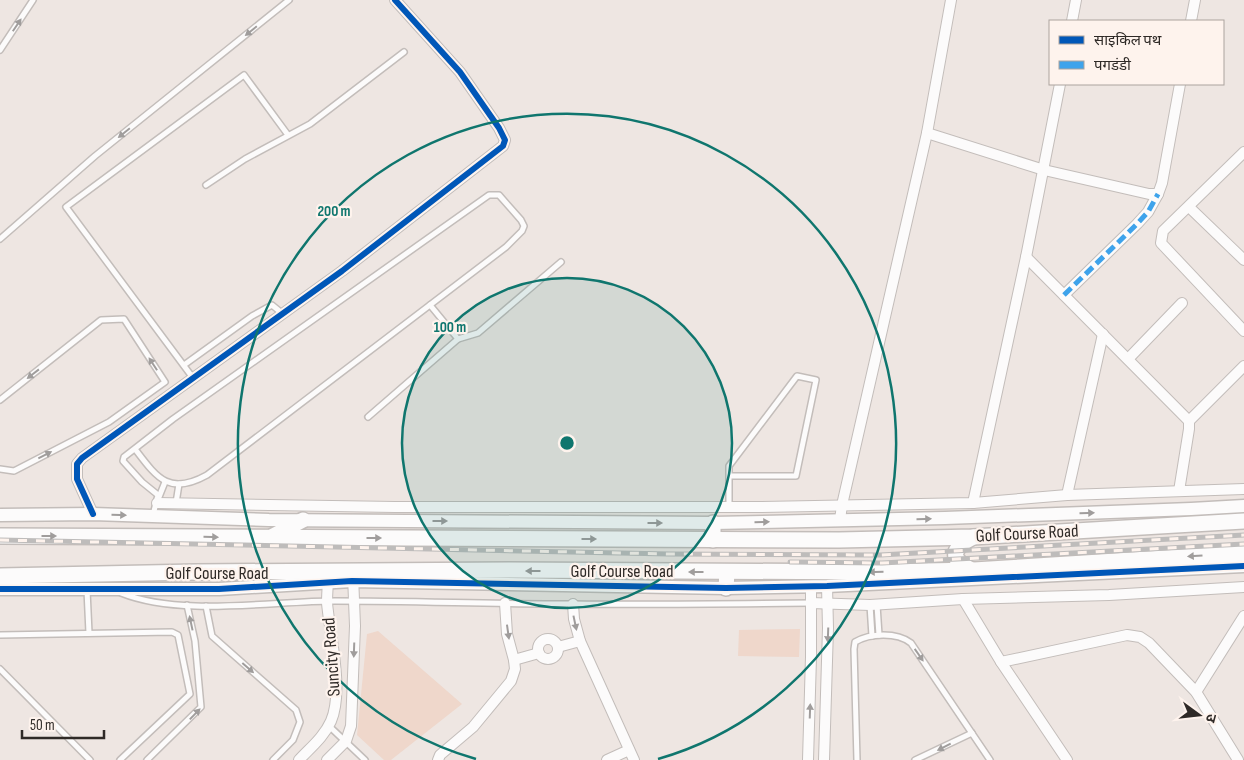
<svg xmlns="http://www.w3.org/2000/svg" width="1244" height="760" viewBox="0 0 1244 760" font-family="'Sofia Sans Condensed','Noto Sans Devanagari',sans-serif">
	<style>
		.green { fill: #efd7cb }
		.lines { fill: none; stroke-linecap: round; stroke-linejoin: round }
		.service-casing { stroke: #c3bdba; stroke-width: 8 }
		.minor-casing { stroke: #c3bdba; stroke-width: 12 }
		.tertiary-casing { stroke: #c3bdba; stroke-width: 15 }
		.secondary-casing { stroke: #c3bdba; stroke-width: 18 }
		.service { stroke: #fcfbfb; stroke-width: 5 }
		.minor { stroke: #fcfbfb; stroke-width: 10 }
		.tertiary { stroke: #fcfbfb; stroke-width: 12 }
		.secondary { stroke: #fcfbfb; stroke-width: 15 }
		.rail-casing { stroke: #bebcbb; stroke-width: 5 }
		.rail { stroke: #fef3ed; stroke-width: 3; stroke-dasharray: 9; stroke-linecap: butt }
		.quiet { stroke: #3ea3eb; stroke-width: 5; stroke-dasharray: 10 5; stroke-linecap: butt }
		.cycleway-casing { stroke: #fef3ed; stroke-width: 9 }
		.cycleway { stroke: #0057b8; stroke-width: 6 }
		.oneway { fill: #a09d9c }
		.ring { fill: none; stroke: #0f766e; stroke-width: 2.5 }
		.labels { text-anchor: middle; stroke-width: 4.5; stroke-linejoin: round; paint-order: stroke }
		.street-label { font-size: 18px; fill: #2f2a27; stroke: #fef3ed }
		.centre { fill: #0f766e; stroke: #fef3ed; stroke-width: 2.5 }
		.ring-label { font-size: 15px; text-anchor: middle; font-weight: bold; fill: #0f766e; stroke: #fef3ed; stroke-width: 4.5; stroke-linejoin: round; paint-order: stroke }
	</style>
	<rect width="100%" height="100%" fill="#eee6e2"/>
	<g class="green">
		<path d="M800 629 799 657 738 656 739 630Z"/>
		<path d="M378 631 462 704 391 760H384L357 735 367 634Z"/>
	</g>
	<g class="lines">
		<defs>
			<g id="service">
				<path d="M0 50 33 0"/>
				<path d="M206 185 245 159 310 124 404 52"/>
				<path d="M0 239 95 156 289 0"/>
				<path d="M430 305 458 339 478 333 561 262"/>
				<path d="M184 365 252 316 272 305 283 314"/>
				<path d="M193 378 66 207 244 75 288 135"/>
				<path d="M0 400 101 320 124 319 165 382 109 422 14 471 0 469"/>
				<path d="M368 417 458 339"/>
				<path d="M135 449C157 478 169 496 207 475L506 247 522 231 524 226 521 220 499 195H489L173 419 124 457 123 461 142 482 158 495 153 515"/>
				<path d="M729 476H796L816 380 797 376 729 466V507"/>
				<path d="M159 497 165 482"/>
				<path d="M176 503 179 484"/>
				<path d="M87 590 89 633"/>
				<path d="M121 593C181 617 271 601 335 601 414 601 494 604 573 604 652 605 732 604 811 603"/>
				<path d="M870 605 872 636"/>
				<path d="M877 605 879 635"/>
				<path d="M206 606 212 636 296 710 300 722 293 740 273 760"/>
				<path d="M0 635 172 632 178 635 190 694 120 760"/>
				<path d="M0 669 90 760"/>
				<path d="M329 726 365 760"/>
				<path d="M147 760 201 707 195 641 187 605"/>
				<path d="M857 760 854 649 855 642C870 633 897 632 911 643L990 760"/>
				<path d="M915 760 972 733"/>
			</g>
			<g id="minor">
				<path d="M1072 21 1076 0"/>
				<path d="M1191 21 1195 0"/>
				<path d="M927 133 1044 170 1149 194H1158L1162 183 1180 84"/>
				<path d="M1244 152 1163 231 1161 243 1244 331"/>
				<path d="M1189 207 1244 260"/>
				<path d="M1026 257 1189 421V429L1179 491"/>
				<path d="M1064 295 1137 224 1148 212 1158 194"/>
				<path d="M1128 359 1182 303"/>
				<path d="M1189 421 1244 366"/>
				<path d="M1067 495 1103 334"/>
				<path d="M157 503 395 507H758L973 503 1067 495 1244 489"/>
				<path d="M973 503 1026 257 1060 84"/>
				<path d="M93 514 77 479V464L82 458 342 271 503 146 505 140 499 128 460 72 395 0"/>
				<path d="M840 520 842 505 927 133 951 0"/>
				<path d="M963 599 1001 662 1067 760"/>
				<path d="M811 603 870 605 963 599 1109 595 1244 587"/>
				<path d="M573 604 574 619 580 641 634 760"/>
				<circle cx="548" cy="649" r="10"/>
				<path d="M558 647 580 641"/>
				<path d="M514 660 539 653"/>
				<path d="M1001 662 1127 635 1140 637 1149 643 1196 692 1238 760"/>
				<path d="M1196 692 1244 616"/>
				<path d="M299 760C310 748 324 737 331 721 344 691 330 636 327 603 327 594 328 585 328 576"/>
				<path d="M327 760 346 741 351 726 355 626 353 575"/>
				<path d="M438 760 440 755 473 727 511 681 515 669 514 660 507 634 505 603"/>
				<path d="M607 760 629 750"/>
				<path d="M808 760 811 657V586"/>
				<path d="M824 760 828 628 827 586"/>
			</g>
			<g id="tertiary">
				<path d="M0 515 93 514 269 520 713 523 945 518 1191 509 1244 506"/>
				<path d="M0 589H219L352 581 726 588 827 586 1244 566"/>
			</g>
			<g id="secondary">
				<path d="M0 536 839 540 973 537 1244 521"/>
				<path d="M273 536 303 520"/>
				<path d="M713 540V523"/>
				<path d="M972 570C948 559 952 548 973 537"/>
				<path d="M0 576 196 572 509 570 878 572 974 570 1244 553"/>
				<path d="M726 588 727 572"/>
			</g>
		</defs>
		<use href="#service" class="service-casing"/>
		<use href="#minor" class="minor-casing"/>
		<use href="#tertiary" class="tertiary-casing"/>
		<use href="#secondary" class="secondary-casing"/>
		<use href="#service" class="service"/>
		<use href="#minor" class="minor"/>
		<use href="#tertiary" class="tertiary"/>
		<use href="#secondary" class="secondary"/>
		<defs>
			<g id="rail">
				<path d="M0 540 669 554 880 555 1244 535"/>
				<path d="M790 562 882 563 1244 544"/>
			</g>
		</defs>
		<use href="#rail" class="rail-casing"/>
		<use href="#rail" class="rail"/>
		<path class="quiet" d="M1064 295 1137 224 1148 212 1158 194"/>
		<defs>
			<g id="cycleway">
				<path d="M93 514 77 479V464L82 458 342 271 503 146 505 140 499 128 460 72 395 0"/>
				<path d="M0 589H219L352 581 726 588 827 586 1244 566"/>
			</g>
		</defs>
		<use href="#cycleway" class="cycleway-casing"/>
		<use href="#cycleway" class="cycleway"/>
	</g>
	<defs><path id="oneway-solid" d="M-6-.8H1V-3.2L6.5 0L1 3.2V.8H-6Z" transform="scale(1.25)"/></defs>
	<g class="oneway">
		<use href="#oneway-solid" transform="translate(17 25) rotate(-56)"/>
		<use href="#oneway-solid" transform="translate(251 31) rotate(141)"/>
		<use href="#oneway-solid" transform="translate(124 133) rotate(141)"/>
		<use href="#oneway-solid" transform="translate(153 364) rotate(-123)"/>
		<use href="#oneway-solid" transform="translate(33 374) rotate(142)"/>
		<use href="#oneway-solid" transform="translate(45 455) rotate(-27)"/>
		<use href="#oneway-solid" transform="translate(1087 513) rotate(-2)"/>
		<use href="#oneway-solid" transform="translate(119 515) rotate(2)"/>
		<use href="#oneway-solid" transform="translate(924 519) rotate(-1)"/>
		<use href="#oneway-solid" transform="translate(440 521)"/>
		<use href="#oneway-solid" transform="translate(762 522) rotate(-1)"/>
		<use href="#oneway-solid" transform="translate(655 523)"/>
		<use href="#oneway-solid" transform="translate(49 536)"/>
		<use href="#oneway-solid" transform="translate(211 537) rotate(1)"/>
		<use href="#oneway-solid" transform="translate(374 538)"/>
		<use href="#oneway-solid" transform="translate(589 539)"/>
		<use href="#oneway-solid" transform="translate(1195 556) rotate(176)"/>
		<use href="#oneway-solid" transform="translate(533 571) rotate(-180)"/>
		<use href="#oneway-solid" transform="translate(696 572) rotate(-180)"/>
		<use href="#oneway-solid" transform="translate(876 572) rotate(179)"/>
		<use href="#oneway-solid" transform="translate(191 623) rotate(-102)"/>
		<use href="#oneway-solid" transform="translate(575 623) rotate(78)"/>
		<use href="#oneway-solid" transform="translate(508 632) rotate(82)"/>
		<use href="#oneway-solid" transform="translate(828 635) rotate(92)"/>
		<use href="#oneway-solid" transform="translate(354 650) rotate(92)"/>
		<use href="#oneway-solid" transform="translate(919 655) rotate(55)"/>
		<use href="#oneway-solid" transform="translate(248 668) rotate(41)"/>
		<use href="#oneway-solid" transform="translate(810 711) rotate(-88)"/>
		<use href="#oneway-solid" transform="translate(195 714) rotate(-46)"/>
		<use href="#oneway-solid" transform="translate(944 747) rotate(153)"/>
	</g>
	<circle cx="567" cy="443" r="165" fill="#0f766e" fill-opacity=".12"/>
	<g class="ring">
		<circle cx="567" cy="443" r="165"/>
		<path d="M476 759A329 329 0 1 1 658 759"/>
	</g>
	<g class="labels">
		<g class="street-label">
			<text transform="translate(1027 533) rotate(-3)" y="6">Golf Course Road</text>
			<text x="622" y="577">Golf Course Road</text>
			<text x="217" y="579">Golf Course Road</text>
			<text transform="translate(331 657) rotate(-94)" y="6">Suncity Road</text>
		</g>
	</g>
	<circle cx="567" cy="443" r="8" class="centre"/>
	<g class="ring-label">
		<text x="334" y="216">200 m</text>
		<text x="450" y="332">100 m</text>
	</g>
	<rect x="1049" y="20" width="175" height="65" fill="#fef3ed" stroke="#aba39e"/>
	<rect x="1059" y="36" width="25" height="8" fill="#0057b8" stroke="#aba39e"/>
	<text x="1094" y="45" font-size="15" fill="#2f2a27">साइकिल पथ</text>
	<rect x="1059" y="61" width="25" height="8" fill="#3ea3eb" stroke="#aba39e"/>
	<text x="1094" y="70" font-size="15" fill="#2f2a27">पगडंडी</text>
	<g transform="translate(1199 715) rotate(105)" stroke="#fef3ed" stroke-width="4" paint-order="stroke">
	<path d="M0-4L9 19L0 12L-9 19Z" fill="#2f2a27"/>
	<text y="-8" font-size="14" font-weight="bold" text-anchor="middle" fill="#2f2a27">उ</text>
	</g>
	<path d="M22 730v8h82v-8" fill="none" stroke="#2f2a27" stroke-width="2.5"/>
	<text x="30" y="730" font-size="15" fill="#2f2a27" stroke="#fef3ed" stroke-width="4" paint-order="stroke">50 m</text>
</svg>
